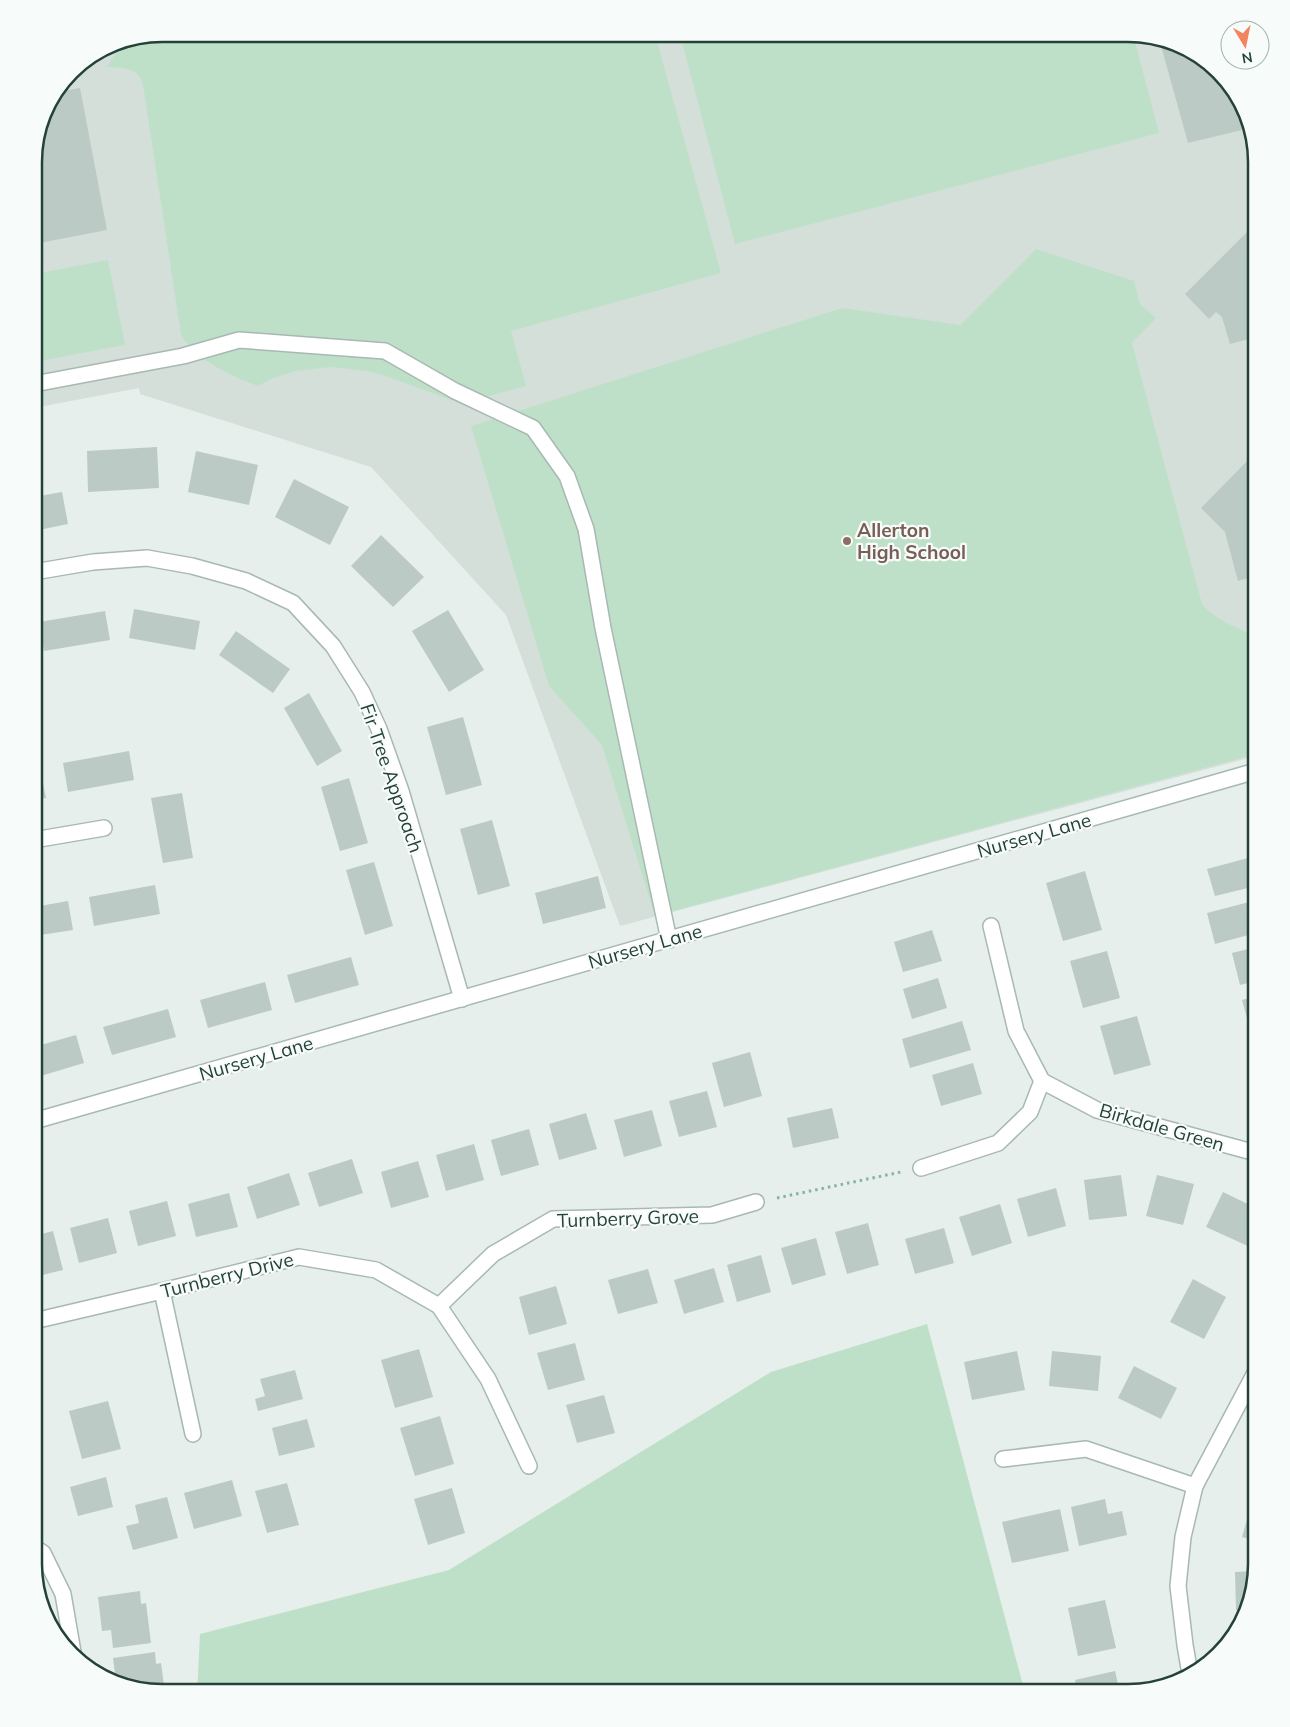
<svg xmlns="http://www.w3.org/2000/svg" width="1290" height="1727" viewBox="0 0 1290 1727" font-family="Mulish,sans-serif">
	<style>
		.built { fill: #d4dfda }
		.green { fill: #bfe0c8 }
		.building { fill: #bbcac4 }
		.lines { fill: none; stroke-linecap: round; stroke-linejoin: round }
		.minor-casing { stroke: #a8b8b2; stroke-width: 18 }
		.path { stroke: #86b3a5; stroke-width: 3; stroke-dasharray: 2.5 4; stroke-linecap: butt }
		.minor { stroke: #fff; stroke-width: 15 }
		.education-dot { fill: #8d6e63; stroke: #f7fbf9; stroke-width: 2 }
		.labels { text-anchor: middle; stroke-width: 4.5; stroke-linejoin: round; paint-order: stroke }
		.education-label { font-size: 19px; font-weight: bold; fill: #785e54; stroke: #f7fbf9; text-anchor: start }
		.street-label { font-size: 19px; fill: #24423a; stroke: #f7fbf9 }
		.rim { fill: none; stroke: #24423a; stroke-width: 2.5 }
	</style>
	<rect width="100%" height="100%" fill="#e6efeb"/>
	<path class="built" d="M163 34H1135L1192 51 1235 91 1256 163V756L620 926 506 615 371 467 140 394 139 388 34 408V154L47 106 78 66 114 43Z"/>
	<g class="green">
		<path d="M163 34H655L721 273 511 331 526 386 467 402 451 400 386 376 367 371 331 367 295 371 271 379 258 386C235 378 191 358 181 334L143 85C137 66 125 69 107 67L122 42Z"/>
		<path d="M680 34H1133L1159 133 735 244Z"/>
		<path d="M1036 249 1134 281 1140 304 1156 318 1132 343 1202 604C1216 621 1238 628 1256 636V754L655 916 602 745 549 686 471 426 842 308 960 325Z"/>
		<path d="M108 260 125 345 34 362V274Z"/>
		<path d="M927 1324 1025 1693H197L200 1634 449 1570 771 1372Z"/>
	</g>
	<g class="building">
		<path d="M1160 42 1192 51 1235 91 1246 129 1188 143Z"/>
		<path d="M80 88 107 230 34 244V154L47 106 58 92Z"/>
		<path d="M1256 223V337L1230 344 1222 317 1216 312 1209 319 1185 294Z"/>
		<path d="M157 447 159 488 88 492 87 451Z"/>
		<path d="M196 451 258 465 249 505 188 492Z"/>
		<path d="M1256 452V576L1238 581 1225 532 1201 508Z"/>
		<path d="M294 479 349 507 330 545 275 517Z"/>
		<path d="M62 492 68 524 34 531V497Z"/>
		<path d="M381 535 424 577 393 607 351 566Z"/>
		<path d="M134 609 200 621 195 650 129 638Z"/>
		<path d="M448 610 484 670 449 692 412 631Z"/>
		<path d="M105 611 110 640 44 651 39 622Z"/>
		<path d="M236 631 290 669 273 693 219 655Z"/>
		<path d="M309 693 342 751 317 766 284 708Z"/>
		<path d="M463 717 482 785 446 795 427 727Z"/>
		<path d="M129 751 134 780 68 792 63 763Z"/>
		<path d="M40 768 46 798 34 800V769Z"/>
		<path d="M349 778 368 843 340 851 321 787Z"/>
		<path d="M182 793 193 858 163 863 151 798Z"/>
		<path d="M492 820 510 886 478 895 460 829Z"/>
		<path d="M1248 858 1256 886 1215 896 1207 869Z"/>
		<path d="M374 862 393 926 365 935 346 870Z"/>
		<path d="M1085 871 1102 930 1063 941 1046 883Z"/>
		<path d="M598 876 606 908 543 924 535 893Z"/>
		<path d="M155 885 160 914 94 926 89 897Z"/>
		<path d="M68 901 73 930 34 936V907Z"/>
		<path d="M1253 901 1256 912V933L1215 944 1207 913Z"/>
		<path d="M932 930 942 961 903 972 894 942Z"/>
		<path d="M1256 947V981L1240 985 1232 953Z"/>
		<path d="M1107 951 1120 998 1083 1008 1070 961Z"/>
		<path d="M351 957 359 985 295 1003 287 975Z"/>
		<path d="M938 978 947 1008 912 1019 903 989Z"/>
		<path d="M265 982 272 1010 208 1028 200 1000Z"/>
		<path d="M1256 996V1028L1250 1029 1242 1000Z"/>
		<path d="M168 1009 176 1037 112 1055 103 1027Z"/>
		<path d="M1137 1016 1151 1065 1114 1075 1100 1026Z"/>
		<path d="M962 1021 971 1050 910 1068 902 1039Z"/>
		<path d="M76 1035 84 1063 34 1078V1047Z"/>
		<path d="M750 1052 762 1096 724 1107 712 1063Z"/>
		<path d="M1256 1059V1085L1254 1086 1247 1061Z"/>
		<path d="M973 1063 982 1094 941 1106 932 1075Z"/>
		<path d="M707 1091 717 1127 679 1137 669 1101Z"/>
		<path d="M832 1108 839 1138 793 1148 787 1118Z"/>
		<path d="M652 1110 662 1146 624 1157 614 1120Z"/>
		<path d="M586 1113 597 1149 559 1160 549 1124Z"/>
		<path d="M529 1129 539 1165 501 1176 491 1140Z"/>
		<path d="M474 1144 484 1180 446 1191 436 1155Z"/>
		<path d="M352 1159 363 1193 319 1207 308 1173Z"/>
		<path d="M418 1161 429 1197 391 1208 381 1172Z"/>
		<path d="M289 1173 300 1205 257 1219 247 1187Z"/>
		<path d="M1121 1175 1127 1216 1089 1220 1084 1180Z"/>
		<path d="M1157 1175 1194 1184 1183 1225 1146 1216Z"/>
		<path d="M1056 1188 1066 1226 1028 1237 1017 1199Z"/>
		<path d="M1223 1192 1256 1208V1235L1250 1247 1206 1227Z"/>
		<path d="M229 1193 238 1227 196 1237 188 1204Z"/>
		<path d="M167 1201 176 1236 138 1246 129 1211Z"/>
		<path d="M1000 1204 1012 1243 972 1256 959 1217Z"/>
		<path d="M108 1218 117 1253 79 1263 70 1228Z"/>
		<path d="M868 1223 879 1265 847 1274 835 1232Z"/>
		<path d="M944 1228 954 1263 915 1274 905 1239Z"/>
		<path d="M53 1231 63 1270 34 1277V1236Z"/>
		<path d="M816 1238 826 1275 792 1285 781 1248Z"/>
		<path d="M761 1255 771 1292 737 1302 727 1265Z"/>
		<path d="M714 1268 724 1302 684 1314 674 1280Z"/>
		<path d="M648 1269 658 1303 618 1314 608 1280Z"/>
		<path d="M1193 1279 1226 1297 1204 1339 1170 1322Z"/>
		<path d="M556 1286 567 1324 529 1335 519 1297Z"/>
		<path d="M575 1343 585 1380 548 1390 537 1353Z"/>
		<path d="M419 1349 433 1397 395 1408 381 1360Z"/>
		<path d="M1017 1351 1025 1390 972 1400 964 1362Z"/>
		<path d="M1052 1351 1101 1356 1098 1391 1049 1386Z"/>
		<path d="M1134 1366 1177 1388 1161 1419 1118 1398Z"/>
		<path d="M295 1370 303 1399 258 1411 255 1399 265 1396 260 1379Z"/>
		<path d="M604 1395 615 1433 577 1443 566 1405Z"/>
		<path d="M108 1401 121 1449 82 1459 69 1411Z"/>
		<path d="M440 1416 454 1464 415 1476 400 1428Z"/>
		<path d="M307 1419 315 1447 279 1456 272 1428Z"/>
		<path d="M106 1477 113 1507 78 1516 70 1487Z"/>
		<path d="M232 1480 242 1516 194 1529 184 1493Z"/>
		<path d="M287 1483 299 1525 267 1533 255 1491Z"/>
		<path d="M452 1488 465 1533 428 1545 414 1499Z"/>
		<path d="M1256 1488V1541L1242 1537Z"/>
		<path d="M167 1497 178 1538 133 1550 126 1526 139 1523 135 1505Z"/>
		<path d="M1105 1499 1108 1514 1122 1511 1127 1535 1079 1546 1071 1507Z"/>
		<path d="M1060 1509 1069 1551 1012 1563 1002 1522Z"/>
		<path d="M1254 1571 1244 1610H1236L1235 1572Z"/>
		<path d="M140 1591 141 1604 146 1603 151 1643 113 1648 111 1630 102 1631 98 1597Z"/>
		<path d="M1105 1600 1116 1648 1078 1656 1068 1608Z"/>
		<path d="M155 1652 156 1664 161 1663 165 1693 116 1681 113 1658Z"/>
		<path d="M1115 1671 1120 1693H1078L1075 1680Z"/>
	</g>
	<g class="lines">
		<defs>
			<g id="minor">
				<path d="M34 384 183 356 239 340 385 351 455 391 533 428 567 476 586 529 603 628 669 940"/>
				<path d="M34 572 93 562 147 558 192 566 246 581 293 603 333 646 362 692 379 729 401 791 462 999"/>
				<path d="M34 840 104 828"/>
				<path d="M991 926 1016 1031 1042 1081 1097 1110 1256 1153"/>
				<path d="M34 1121 1256 771"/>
				<path d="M921 1168 998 1143 1030 1112 1042 1081"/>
				<path d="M162 1291 193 1434"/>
				<path d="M439 1306 493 1254 553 1219 712 1215 756 1202"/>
				<path d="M34 1321 162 1291 299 1257 376 1270 439 1306 488 1379 529 1466"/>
				<path d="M1003 1459 1086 1449 1195 1486"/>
				<path d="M34 1547 43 1553 63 1594 73 1652"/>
				<path d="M1190 1674 1185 1645 1178 1586 1183 1537 1195 1486 1256 1371"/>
			</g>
		</defs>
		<use href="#minor" class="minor-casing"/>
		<path class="path" d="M777 1198 901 1172"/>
		<use href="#minor" class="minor"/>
	</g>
	<circle class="education-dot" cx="847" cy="541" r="5"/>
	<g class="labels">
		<g class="education-label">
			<text x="857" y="537">Allerton<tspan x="857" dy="22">High School</tspan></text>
		</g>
		<g class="street-label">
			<text transform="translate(392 778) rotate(71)" y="7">Fir Tree Approach</text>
			<text transform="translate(1034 835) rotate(-16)" y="7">Nursery Lane</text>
			<text transform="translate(645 946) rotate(-16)" y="7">Nursery Lane</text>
			<text transform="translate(256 1058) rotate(-16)" y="7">Nursery Lane</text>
			<text transform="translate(1162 1127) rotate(16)" y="7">Birkdale Green</text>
			<text transform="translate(628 1218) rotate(-2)" y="7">Turnberry Grove</text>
			<text transform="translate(227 1275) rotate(-14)" y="7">Turnberry Drive</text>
		</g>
	</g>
	<path d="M0 0H1290V1727H0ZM162 42H1128A120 120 0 0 1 1248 162V1564A120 120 0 0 1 1128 1684H162A120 120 0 0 1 42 1564V162A120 120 0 0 1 162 42Z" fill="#f7fbf9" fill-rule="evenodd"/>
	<path class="rim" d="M162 42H1128A120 120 0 0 1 1248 162V1564A120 120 0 0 1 1128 1684H162A120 120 0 0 1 42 1564V162A120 120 0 0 1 162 42Z"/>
	<g transform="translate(1245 45) rotate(170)"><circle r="24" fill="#f7fbf9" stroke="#a3b1ad"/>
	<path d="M0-4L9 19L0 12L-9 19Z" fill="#f4845f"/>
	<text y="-8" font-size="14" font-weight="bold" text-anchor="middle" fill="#24423a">N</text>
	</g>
</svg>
